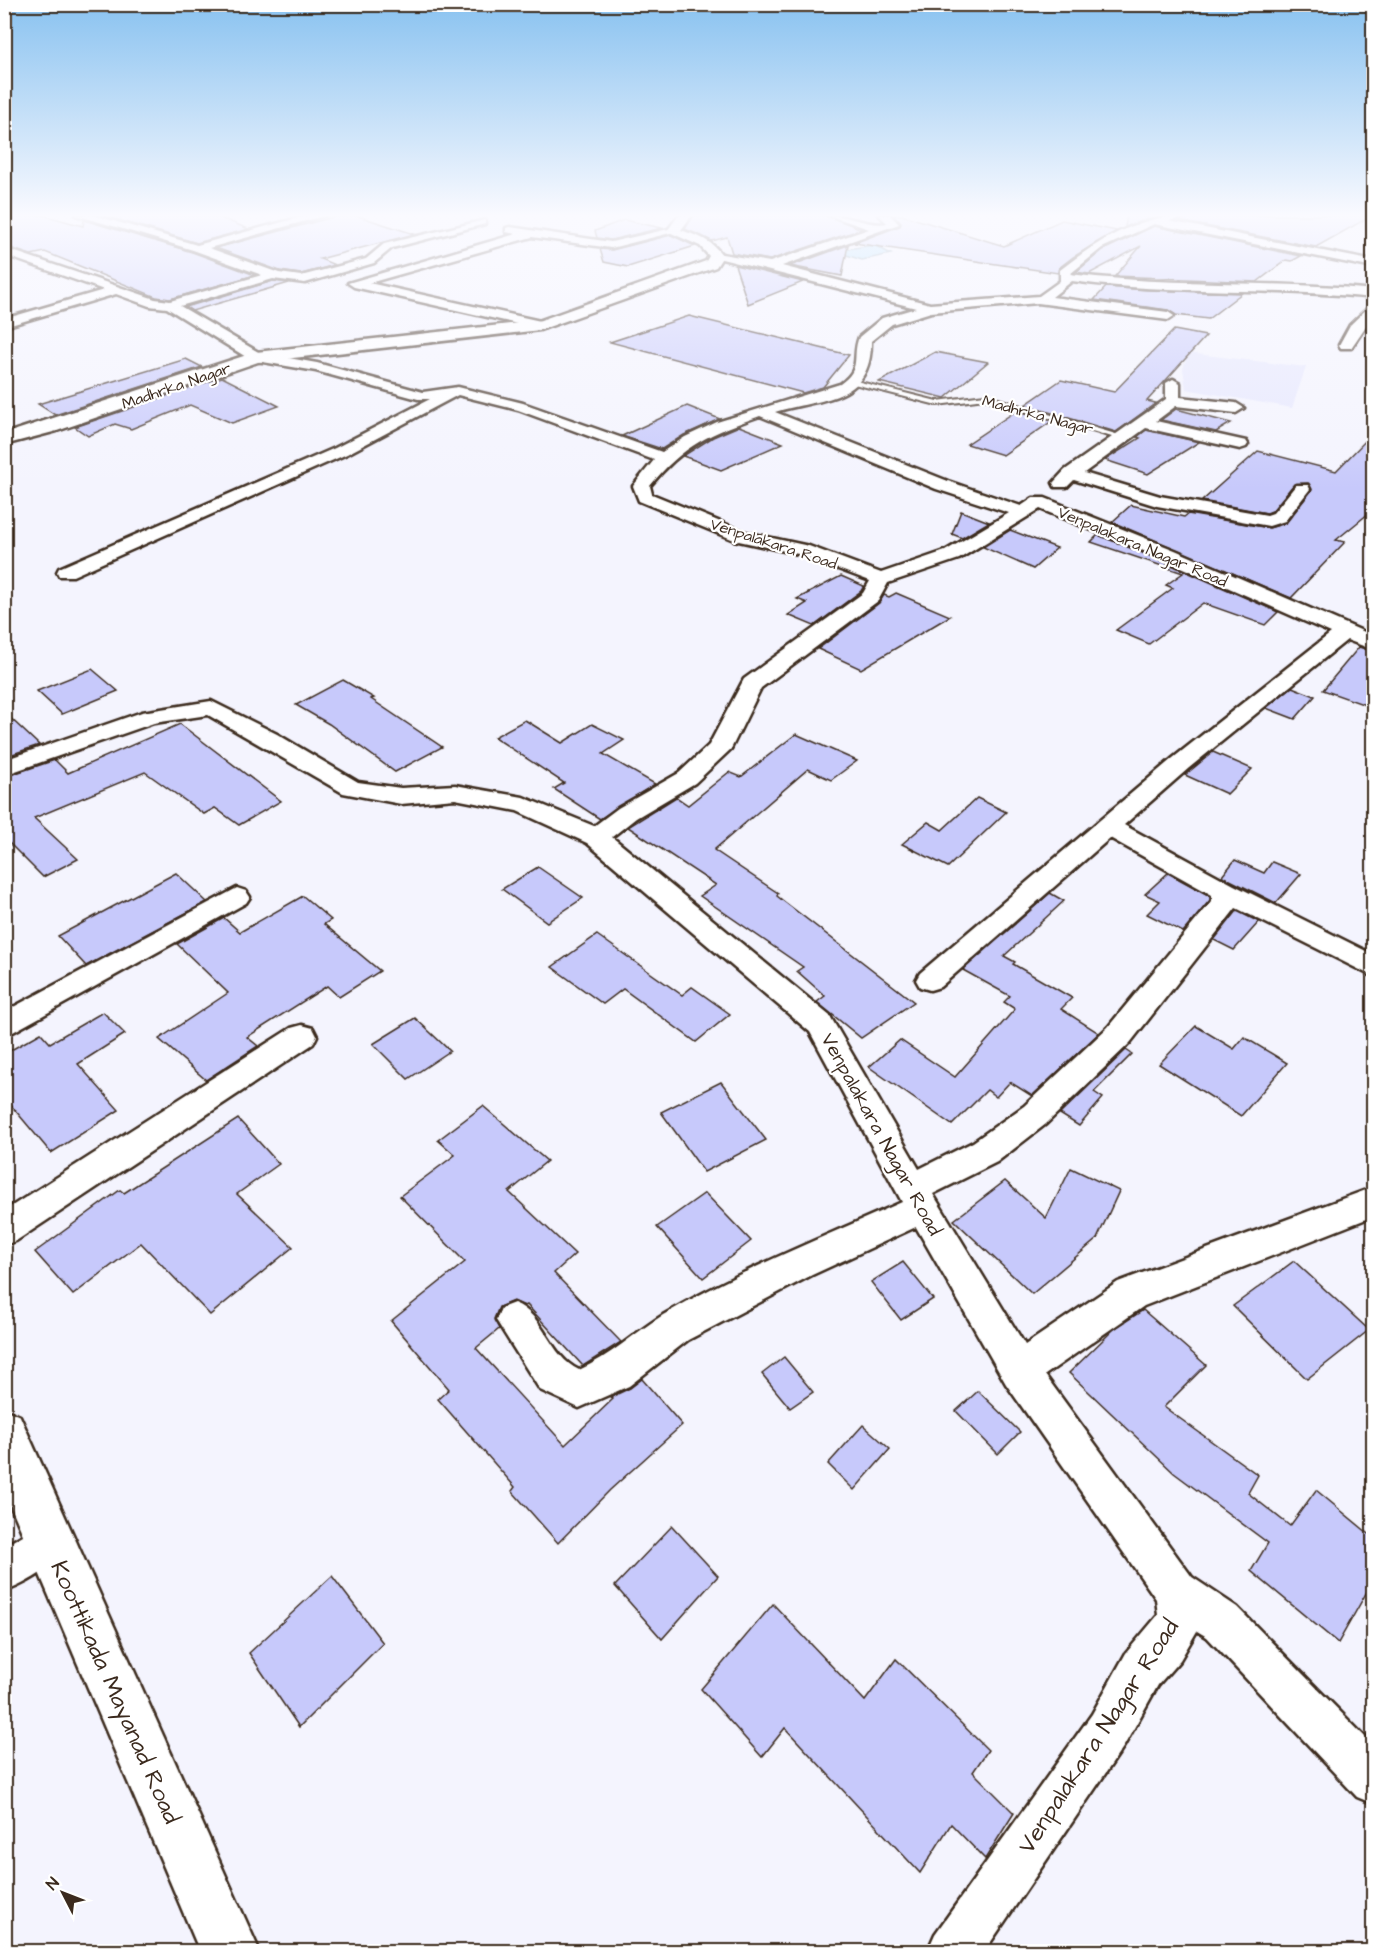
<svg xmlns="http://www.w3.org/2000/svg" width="1378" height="1956" viewBox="0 0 1378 1956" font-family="'Architects Daughter',sans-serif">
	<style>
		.built { fill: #e6e7fd }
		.water { fill: #9bd7fc; stroke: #7592a3; stroke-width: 1.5 }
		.building { fill: #c7c9fb; stroke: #3b2a1e; stroke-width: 1.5 }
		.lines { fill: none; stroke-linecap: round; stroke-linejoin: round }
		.service-casing { stroke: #3b2a1e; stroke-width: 4 }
		.minor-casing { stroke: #3b2a1e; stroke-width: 5 }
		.tertiary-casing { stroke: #3b2a1e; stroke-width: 5 }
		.secondary-casing { stroke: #3b2a1e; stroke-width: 5 }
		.service { fill: #fff; fill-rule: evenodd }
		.minor { fill: #fff; fill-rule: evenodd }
		.tertiary { fill: #fff; fill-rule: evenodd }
		.secondary { fill: #fff; fill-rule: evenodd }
		.labels { text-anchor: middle; stroke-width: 4.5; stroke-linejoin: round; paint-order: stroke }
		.far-street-label { font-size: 16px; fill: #3b2a1e; stroke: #fff }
		.street-label { font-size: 20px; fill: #3b2a1e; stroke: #fff }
		.near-street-label { font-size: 24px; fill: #3b2a1e; stroke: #fff }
	</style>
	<rect width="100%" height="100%" fill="#f4f4fe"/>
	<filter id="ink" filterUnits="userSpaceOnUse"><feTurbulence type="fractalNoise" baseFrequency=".0167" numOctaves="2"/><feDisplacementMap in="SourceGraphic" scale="12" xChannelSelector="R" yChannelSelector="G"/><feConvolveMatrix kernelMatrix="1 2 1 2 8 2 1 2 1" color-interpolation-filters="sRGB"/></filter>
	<g filter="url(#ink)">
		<path class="built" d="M1188 353 1306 367 1292 408 1186 389 1183 369Z"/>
		<path class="water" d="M874 245 891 254 862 260 834 251Z"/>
		<g class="building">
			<path d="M17 215H43L83 226 84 220 192 252 255 275 170 299 156 297 45 252 31 255 4 246V222Z"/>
			<path d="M102 215H213L249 229 197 243Z"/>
			<path d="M341 215H355L414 234 320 259 335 265 301 274 280 271 216 248Z"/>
			<path d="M694 215H826L862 229 770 260 732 253 727 237 712 241 685 229Z"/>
			<path d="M893 215H902L1004 246 1062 220 1117 231 1073 257 1059 268 1058 273 854 243 900 226 901 222Z"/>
			<path d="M1127 215H1164L1125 227Z"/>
			<path d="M1192 215H1373L1316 247 1179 221Z"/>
			<path d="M624 220 662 228 611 240 597 238 595 231Z"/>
			<path d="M1154 226 1301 256 1292 261 1286 260 1257 282 1115 276 1141 246 1089 274 1076 272 1103 250Z"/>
			<path d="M671 235 695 246 628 267 604 262 600 249 612 250Z"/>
			<path d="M848 245 842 276 790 266Z"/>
			<path d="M735 265 803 282 748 304Z"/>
			<path d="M273 281 289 283 192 311 186 307Z"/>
			<path d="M1106 287 1147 290 1242 293 1208 319 1176 315 1168 310 1094 300Z"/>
			<path d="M689 316 849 355 823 387 803 393 610 342Z"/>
			<path d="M1174 330 1206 336 1147 401 1156 403 1116 432 1025 405 1061 380 1114 392Z"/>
			<path d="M935 352 988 362 945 398 879 382Z"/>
			<path d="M186 359 202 367 55 415 38 404Z"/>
			<path d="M222 377 279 406 232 423 190 405 131 429 115 424 88 436 75 427Z"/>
			<path d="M687 406 720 419 684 435 662 449 622 436Z"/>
			<path d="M1176 409 1231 423 1216 432 1161 420Z"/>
			<path d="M1016 411 1052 421 1003 455 967 444Z"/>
			<path d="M739 426 783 443 721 470 683 456 713 437Z"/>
			<path d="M1146 430 1199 442 1148 474 1105 460 1140 438 1137 437Z"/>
			<path d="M1374 432V509L1336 540 1345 542 1291 598 1112 522 1131 505 1184 517 1188 514 1269 528 1286 523 1312 490 1308 483 1294 484 1272 511 1267 513 1202 501 1258 451 1336 471Z"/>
			<path d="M961 511 989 522 962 538 952 534Z"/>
			<path d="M1010 530 1057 548 1033 569 983 547Z"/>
			<path d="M1098 535 1160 560 1278 612 1265 625 1203 603 1149 644 1116 630 1173 588 1166 585 1183 573 1091 542Z"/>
			<path d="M841 576 864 586 861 591 814 626 788 615 807 603 797 599Z"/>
			<path d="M896 593 950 616 861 669 818 649 879 603 884 595 889 597Z"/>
			<path d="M1359 647 1374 652V708L1323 690Z"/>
			<path d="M92 669 118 691 62 714 37 691Z"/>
			<path d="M343 680 374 698 371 699 442 747 395 772 329 724 296 705Z"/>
			<path d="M1292 687 1315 696 1295 719 1266 708Z"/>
			<path d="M4 712 39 745 4 757Z"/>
			<path d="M525 720 562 743 592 724 624 740 603 754 655 784 600 819 554 789 564 783 494 737Z"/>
			<path d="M180 724 281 801 239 825 215 808 204 814 145 772 34 818 78 859 43 877 4 838V777L55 760 68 773Z"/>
			<path d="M796 734 857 761 831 780 808 769 714 850 778 893 777 896 914 1002 861 1038 817 1002 825 996 797 971 803 967 700 896 716 885 628 827 676 797 688 805 729 772 741 777Z"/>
			<path d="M1213 752 1252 769 1227 794 1185 775Z"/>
			<path d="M977 798 1006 812 948 867 902 844 928 822 942 830Z"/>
			<path d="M1235 860 1264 873 1272 862 1301 874 1276 903 1222 876Z"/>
			<path d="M538 867 583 898 547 922 502 889Z"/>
			<path d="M176 873 207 902 86 966 58 936Z"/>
			<path d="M1168 873 1210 896V900L1183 932 1147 914 1160 901 1145 894Z"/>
			<path d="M1050 893 1064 901 1004 956 1015 962 1013 964 1072 998 1061 1009 1099 1033 1032 1096 1010 1082 996 1097 987 1090 952 1125 869 1067 900 1040 955 1077 1015 1009 1004 1002 1010 996 963 970Z"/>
			<path d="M303 896 331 920 324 924 380 971 339 997 327 986 247 1037 258 1046 206 1080 159 1039 228 993 177 944 224 918 240 932Z"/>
			<path d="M1237 911 1259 922 1234 950 1214 940Z"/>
			<path d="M597 935 682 995 692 987 730 1014 696 1042 623 989 603 1004 552 967Z"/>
			<path d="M103 1012 125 1034 78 1064 119 1110 51 1153 4 1097V1054L41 1033 50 1043Z"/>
			<path d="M415 1018 450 1051 408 1079 373 1044Z"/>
			<path d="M1196 1026 1234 1049 1244 1037 1287 1063 1241 1116 1159 1064Z"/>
			<path d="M1126 1050 1132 1054 1094 1092 1103 1098 1079 1126 1060 1114Z"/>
			<path d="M721 1082 766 1140 704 1172 661 1112Z"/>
			<path d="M483 1106 547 1161 509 1192 575 1254 554 1273 621 1342 583 1366 527 1305 525 1306 513 1301 499 1307 494 1319 499 1329 476 1348 565 1445 613 1399 611 1397 630 1388 642 1379 682 1425 610 1490 558 1543 512 1491 515 1487 438 1399 449 1389 391 1321 465 1262 400 1196 455 1155 438 1140Z"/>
			<path d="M238 1119 279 1164 237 1194 293 1247 210 1315 141 1243 73 1295 35 1252 120 1190 124 1193Z"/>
			<path d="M1071 1168 1119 1191 1097 1239 1032 1294 954 1220 1005 1181 1046 1218Z"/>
			<path d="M705 1193 751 1241 703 1278 657 1227Z"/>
			<path d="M1294 1261 1369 1330 1307 1379 1233 1306Z"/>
			<path d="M903 1262 933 1299 901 1320 871 1282Z"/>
			<path d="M1143 1310 1206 1365 1164 1407 1258 1475 1248 1493 1290 1526 1316 1490 1374 1538V1579L1338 1643 1251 1571 1268 1543 1174 1473 1069 1373 1114 1329Z"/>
			<path d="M784 1357 813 1392 790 1408 762 1374Z"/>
			<path d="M978 1391 1020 1432 998 1454 956 1411Z"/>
			<path d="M863 1425 890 1449 854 1490 828 1464Z"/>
			<path d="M672 1526 718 1576 662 1639 615 1586Z"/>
			<path d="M332 1576 383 1643 299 1727 249 1653Z"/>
			<path d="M773 1604 865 1701 896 1659 988 1750 973 1772 1014 1813 985 1859 951 1824 920 1873 785 1728 762 1757 701 1689Z"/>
		</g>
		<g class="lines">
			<defs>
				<path id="service" d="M852 380 937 401 985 395 1129 438 1122 440 985 399 937 405 850 383Z"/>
				<g id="minor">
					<path d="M4 215H15L4 220Z"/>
					<path d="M76 215H93L197 245 309 215H327L209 248 279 273 301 276 366 259 384 244 485 220V224L392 248 374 263 305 283 273 279 180 306 260 353 317 363 423 392 458 387 523 403 662 452 685 437 717 422 840 384C863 368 851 357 859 337L882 318 916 308 710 256 716 253 770 262 869 229 828 215C845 215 874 227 887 223L879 215H890L899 224 782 266 930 304 1039 296 1060 281V270C1099 240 1139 215 1190 215L1169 221 1374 261V268L1154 224 1102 248 1070 274C1171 287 1273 280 1374 290V298C1273 287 1172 295 1072 281L1052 297 1168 312 1174 316 1168 320 1038 303 931 312 892 324 871 341C872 403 821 398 775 412L948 481 1021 506 1033 498H1045L1175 550 1374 636V650L1347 640 1189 768 1124 825 1234 885 1374 955V977L1236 908 1130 1043 1046 1124 997 1162 933 1194 1025 1345 1118 1282 1374 1187V1216L1144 1306 1045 1375 1192 1577 1237 1607 1374 1746V1804L1357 1797 1207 1637 1197 1631 1180 1660 1158 1685 1124 1746 984 1952H927L935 1934 1092 1714 1126 1653 1158 1615 1156 1599 1006 1384 916 1227 812 1275 688 1340 629 1386 579 1408 540 1390 496 1320 501 1308 514 1303C545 1315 549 1356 579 1370 611 1356 634 1333 663 1315 737 1272 823 1237 902 1202L810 1032 587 843 517 811 455 799 401 804 343 793 208 715 154 723 4 775V760L142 712 211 701 277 734 358 782 401 788 455 785 523 797 594 826 618 808 679 773 709 745 744 679 863 593 870 581 798 554 734 540 639 501 633 486 654 460 518 410 458 395 347 454 73 576H59L57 572 59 568 335 448 430 399H418L316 371 251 360 167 308 149 306 116 294 4 327V319L104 290 4 255V248L155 299 170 301 262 275 193 250ZM760 416 936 489 1009 513 945 551 881 573 809 546 745 532 652 494 650 486C683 445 711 433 760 416ZM1040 509 1161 558 1331 633 1173 758 920 973 916 980 920 987 930 990 940 987 1110 838 1212 895V901L1108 1027 1024 1106 973 1142 919 1169 830 1016 612 837 636 818 695 783 731 749 761 688 878 601 888 583 959 559Z"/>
					<path d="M510 227 611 242 673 228 678 231 611 248 532 237 369 283 545 322V328L540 329 354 287 348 283 516 234 506 232V228Z"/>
					<path d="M1374 302V314L1351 348H1341L1339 345 1350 325Z"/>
					<path d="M1173 379 1180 383V397L1236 403 1244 408 1236 413 1176 406 1156 421 1246 441 1248 444 1246 447 1240 449 1146 428 1084 473 1160 496 1267 515 1273 513 1296 485H1308L1310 489 1285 521 1269 526 1157 506 1074 480 1067 487H1055L1053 483 1065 470 1166 399V383Z"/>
					<path d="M237 888 246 891 250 897 246 903 4 1037V1012Z"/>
					<path d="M302 1025 313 1028 317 1036 313 1044 16 1241 4 1245V1211L291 1028Z"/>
					<path d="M49 1520 64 1526 70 1541C60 1565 29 1582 4 1592V1546Z"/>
				</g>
				<path id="tertiary" d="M679 215H692L681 230C700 237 710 239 723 256L716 267 540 330 258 362 57 431 4 445V434L256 352 538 321 706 261 709 256 700 246 667 231Z"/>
				<path id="secondary" d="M4 1409 20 1416 260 1952H200L4 1490Z"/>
			</defs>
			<use href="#service" class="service-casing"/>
			<use href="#minor" class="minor-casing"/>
			<use href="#tertiary" class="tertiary-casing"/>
			<use href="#secondary" class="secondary-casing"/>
			<use href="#service" class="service"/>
			<use href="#minor" class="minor"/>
			<use href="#tertiary" class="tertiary"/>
			<use href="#secondary" class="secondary"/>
		</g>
	</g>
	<linearGradient id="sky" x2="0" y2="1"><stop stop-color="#89c2f0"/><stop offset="0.44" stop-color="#fafaff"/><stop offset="1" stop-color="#fafaff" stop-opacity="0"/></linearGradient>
	<rect width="1378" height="489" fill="url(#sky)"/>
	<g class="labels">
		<g class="far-street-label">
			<text transform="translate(176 385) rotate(-19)" y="6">Madhrka Nagar</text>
			<text transform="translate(1038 414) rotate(15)" y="6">Madhrka Nagar</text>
			<text transform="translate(774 543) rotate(18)" y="6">Venpalakara Road</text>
			<text transform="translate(1143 546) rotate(23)" y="6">Venpalakara Nagar Road</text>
		</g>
		<g class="street-label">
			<text transform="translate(882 1134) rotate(61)" y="7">Venpalakara Nagar Road</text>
		</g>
		<g class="near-street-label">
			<text transform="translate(116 1692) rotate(66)" y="8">Koottikada Mayanad Road</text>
			<text transform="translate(1098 1736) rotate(-57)" y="8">Venpalakara Nagar Road</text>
		</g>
	</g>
	<rect width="1378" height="1956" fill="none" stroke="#fff" stroke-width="24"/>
	<rect x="12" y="12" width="1354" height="1932" fill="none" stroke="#3b2a1e" stroke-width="2" filter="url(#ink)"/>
	<g transform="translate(63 1893) rotate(312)" stroke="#ffffff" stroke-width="4.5" paint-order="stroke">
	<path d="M0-4.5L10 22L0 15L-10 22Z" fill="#3b2a1e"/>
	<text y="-9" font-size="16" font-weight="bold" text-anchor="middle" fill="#3b2a1e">N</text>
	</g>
</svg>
